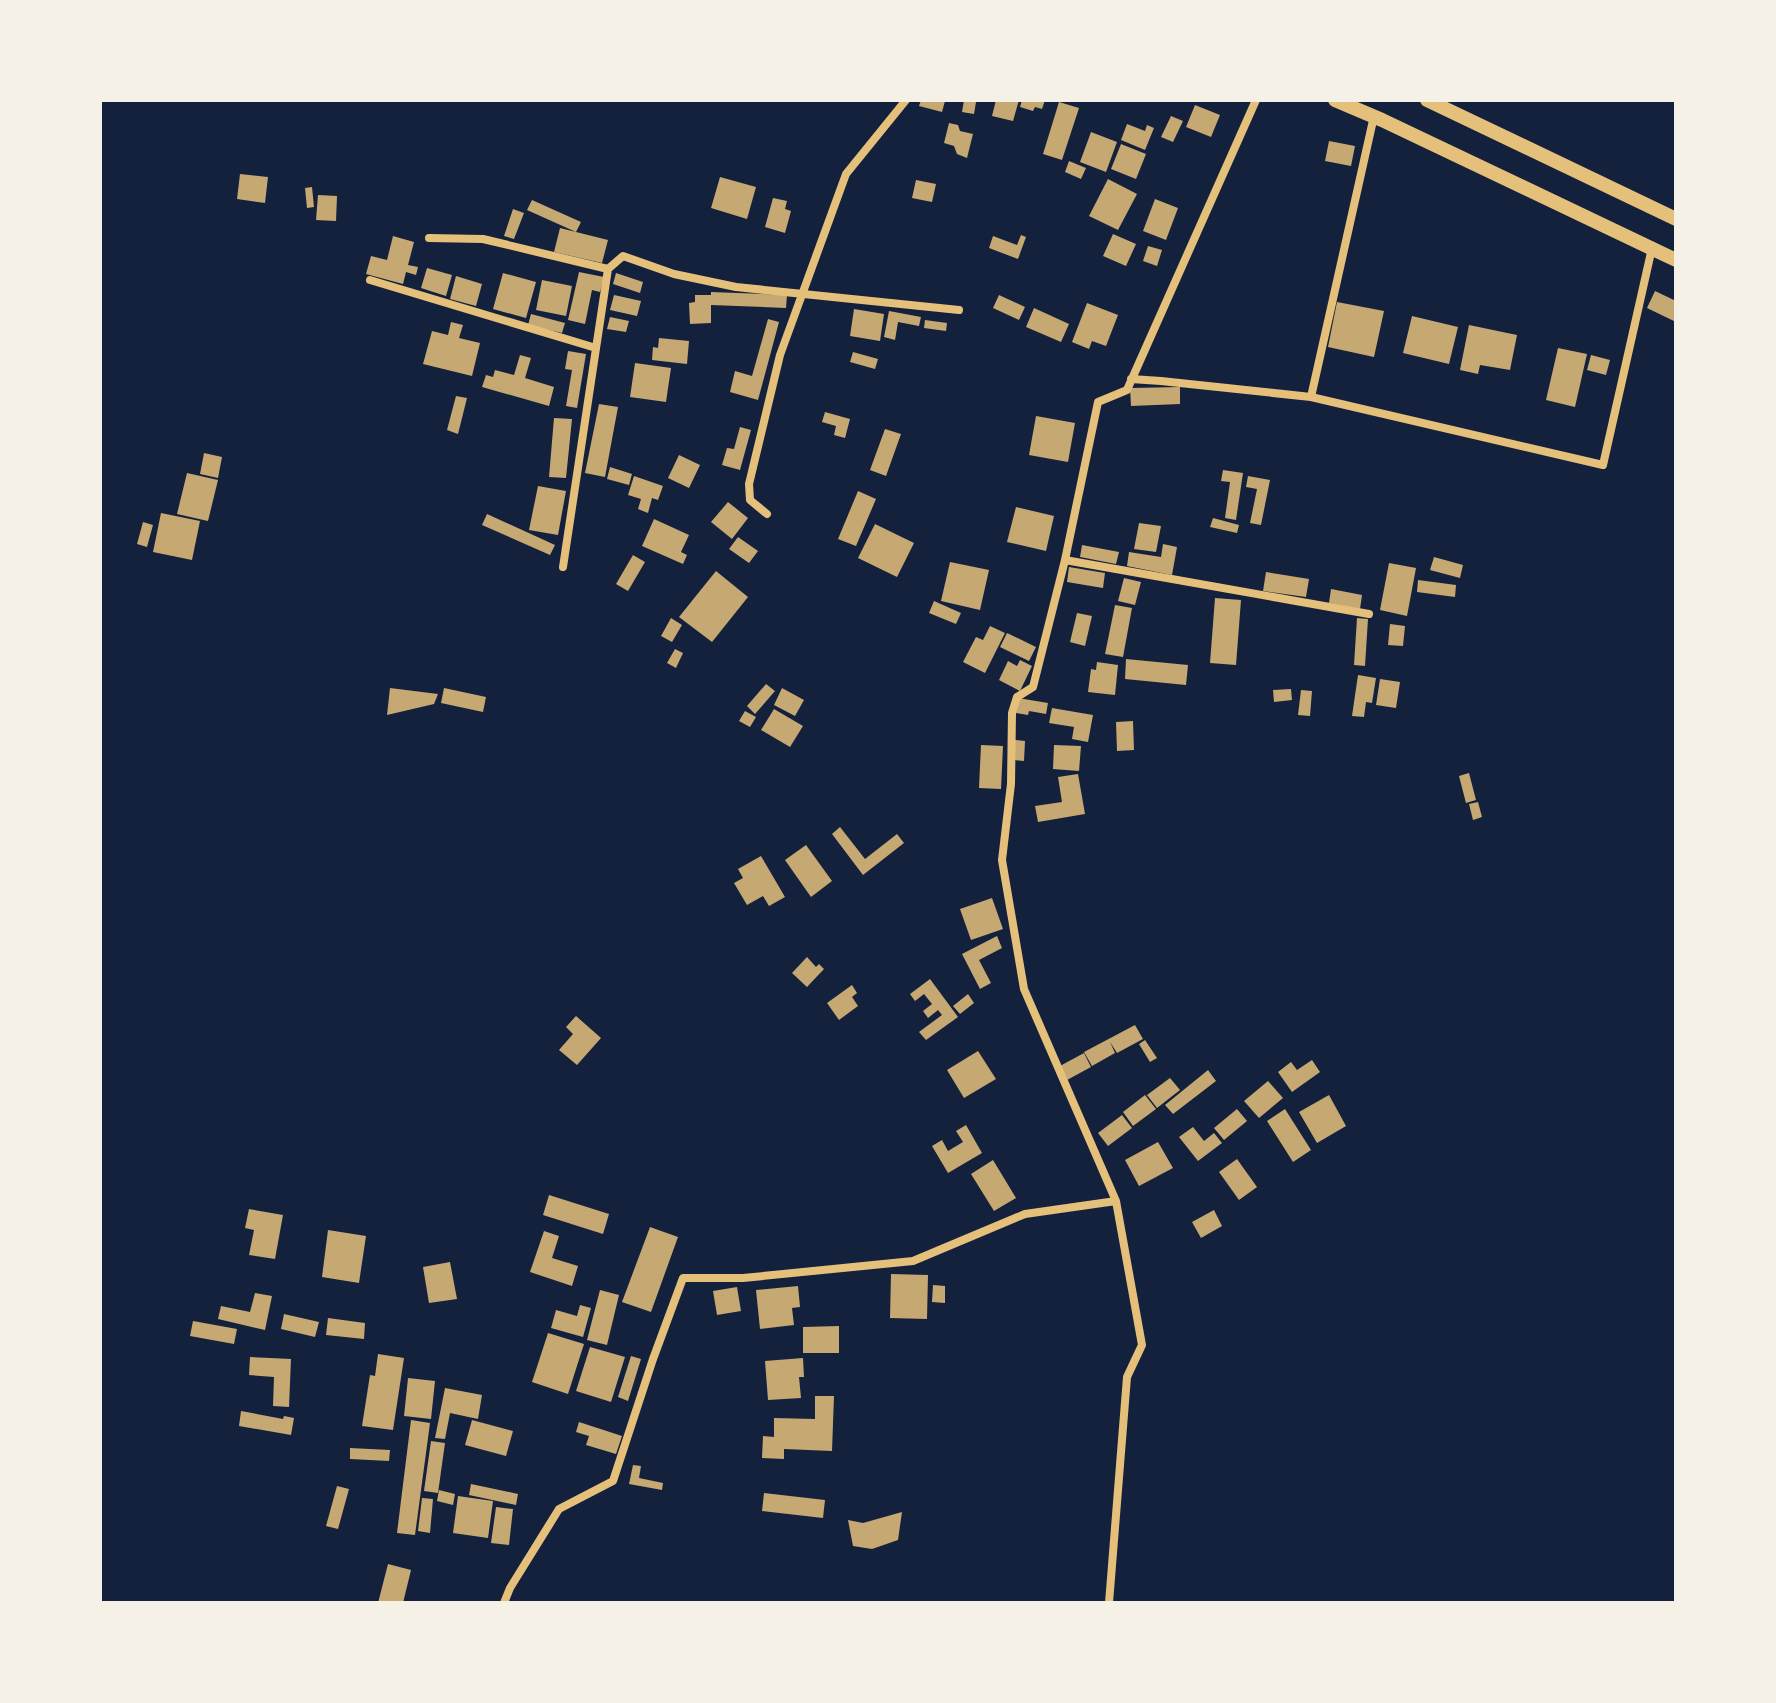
<svg xmlns="http://www.w3.org/2000/svg" width="1776" height="1703" font-family="'Exo 2',sans-serif">
<style>
.building{fill:#c6a872}
.lines{fill:none;stroke-linecap:round;stroke-linejoin:round}
.minor{stroke:#e5c07b;stroke-width:8}
.trunk{stroke:#e5c07b;stroke-width:14}
</style>
<rect width="100%" height="100%" fill="#14213d"/>
<!-- building -->
<path class="building" d="M921,100l24,1 -3,11 -23,-6z
M964,100l12,2 -2,12 -12,-2z
M996,100h23l-6,21 -21,-5z
M1022,100h23l-3,9 -7,-2 -2,4 -13,-4z
M1059,102l20,6 -17,52 -19,-6z
M1195,105l25,10 -9,22 -25,-10z
M1171,116l12,5 -10,21 -12,-5z
M949,123l9,2 2,6 13,3 -6,24 -10,-4 -3,-8 -10,-3z
M1127,124l18,7 2,-6 7,3 -9,22 -24,-10z
M1091,132l26,10 -11,30 -26,-10z
M1329,141l26,5 -4,20 -26,-5z
M1121,144l25,10 -10,25 -25,-10z
M1069,161l17,7 -5,11 -16,-7z
M240,174l28,3 -3,26 -28,-4z
M720,177l36,10 -9,32 -36,-11z
M1108,179l29,15 -19,36 -29,-14z
M916,180l20,4 -4,18 -20,-4z
M312,187l2,20 -7,1 -2,-20z
M318,195l19,1 -1,25 -20,-1z
M773,198l14,3 -2,8 6,2 -6,22 -20,-6z
M1155,199l23,9 -12,32 -23,-9z
M532,200l49,22 -5,10 -49,-22z
M513,209l11,4 -10,26 -10,-3z
M560,228l48,12 -6,23 -48,-11z
M1113,234l23,10 -10,22 -23,-10z
M1021,235l5,2 -8,22 -29,-11 4,-12 24,9z
M393,236l21,6 -6,23 10,2 -2,8 -10,-3 -3,12 -37,-10 5,-18 16,4z
M1148,246l14,4 -5,16 -14,-5z
M427,268l25,7 -6,21 -25,-8z
M579,272l25,5 -4,15 -8,-2 -7,34 -17,-4z
M503,273l33,9 -10,36 -33,-9z
M616,273l27,9 -3,11 -27,-9z
M456,276l26,8 -6,22 -26,-7z
M542,280l30,6 -6,30 -30,-6z
M1655,291l21,10v21l-29,-14z
M711,292l76,3 -1,13 -75,-3v18l-21,1 -1,-21 6,-1v-7h16z
M614,295l27,6 -4,15 -27,-6z
M999,295l26,12 -6,13 -26,-12z
M1337,302l47,9 -10,46 -46,-10z
M1087,303l31,12 -12,31 -14,-5 -3,8 -17,-7z
M1034,308l35,16 -8,18 -35,-15z
M854,309l30,5 -4,27 -30,-5z
M889,311l32,6 -2,9 -21,-4 -3,18 -11,-3z
M531,314l34,9 -3,10 -34,-8z
M1412,316l46,11 -9,37 -46,-11z
M610,317l19,4 -3,11 -19,-3z
M768,319l11,3 -21,78 -28,-8 5,-21 17,5z
M925,320l22,3 -1,8 -22,-3z
M451,322l12,3 -4,13 21,5 -8,33 -49,-12 9,-33 16,4z
M1469,325l48,10 -7,35 -30,-5 -2,9 -18,-4z
M659,338l30,3 -2,23 -35,-4 1,-13 5,1z
M1558,348l29,6 -12,53 -29,-7z
M568,351l18,3 -9,54 -11,-2 6,-36 -7,-1z
M853,352l25,7 -3,10 -25,-7z
M520,355l11,3 -6,20 29,9 -5,19 -67,-19 4,-12 7,2 2,-7 19,5z
M1591,355l19,5 -4,15 -19,-5z
M635,363l36,5 -5,34 -36,-5z
M1180,387v17l-49,2 -1,-18z
M456,396l11,2 -9,36 -11,-4z
M599,404l19,3 -13,70 -20,-4z
M825,412l25,7 -5,19 -11,-3 2,-9 -14,-4z
M1036,416l39,7 -7,39 -39,-7z
M554,418l18,1 -6,59 -17,-1z
M740,427l11,3 -11,40 -18,-5 5,-17 7,1z
M885,429l16,5 -15,42 -16,-6z
M204,453l18,4 -4,21 -18,-4z
M679,455l21,10 -11,23 -21,-10z
M610,467l22,7 -3,11 -22,-6z
M1223,470l20,3 -7,47 -11,-2 5,-36 -9,-1z
M187,473l31,7 -10,41 -31,-7z
M634,476l29,10 -5,14 -6,-2 -4,15 -10,-4 3,-10 -13,-4z
M1248,476l22,4 -9,45 -11,-2 7,-34 -11,-2z
M538,486l28,5 -8,44 -29,-5z
M858,491l18,8 -20,47 -18,-7z
M728,502l20,16 -16,21 -21,-17z
M1016,507l38,9 -8,35 -39,-9z
M161,513l39,8 -8,39 -39,-8z
M487,514l68,31 -5,10 -68,-30z
M1213,518l26,7 -2,8 -27,-6z
M654,519l35,16 -8,17 6,3 -4,9 -41,-18z
M143,522l10,3 -6,22 -10,-3z
M1139,523l22,3 -5,26 -22,-3z
M875,524l39,19 -17,34 -39,-19z
M738,537l20,14 -9,12 -20,-14z
M1163,544l14,3 -5,28 -45,-9 2,-14 32,5z
M1082,545l37,7 -3,12 -36,-7z
M633,555l12,7 -17,29 -12,-7z
M1434,557l29,8 -3,13 -30,-8z
M950,562l39,8 -9,40 -39,-9z
M1389,563l27,5 -9,48 -27,-6z
M1069,567l36,6 -2,15 -36,-6z
M716,571l32,26 -36,45 -33,-25z
M1266,572l43,7 -3,18 -43,-6z
M1124,578l17,4 -6,23 -17,-4z
M1418,580l38,5 -1,12 -38,-5z
M1331,589l31,6 -2,14 -31,-6z
M1215,598l26,2 -5,65 -26,-2z
M934,601l27,12 -5,11 -27,-11z
M1115,605l17,3 -9,49 -18,-3z
M1077,613l15,3 -7,30 -15,-4z
M671,618l11,7 -10,17 -11,-6z
M1357,618l11,1 -3,47 -11,-1z
M1390,624l15,2 -2,20 -15,-1z
M990,626l15,7 -20,40 -22,-11 13,-25 7,3z
M1007,633l29,14 -7,14 -29,-14z
M675,649l8,4 -7,15 -9,-5z
M1126,659l62,6 -2,20 -61,-6z
M1020,660l12,6 -12,25 -21,-11 9,-19 9,5z
M1097,662l21,3 -3,30 -27,-3 3,-23 5,1z
M1358,675l18,3 -4,25 -6,-1 -2,15 -12,-1z
M1380,679l20,3 -4,26 -20,-3z
M766,684l9,7 -20,23 -8,-8z
M390,688l48,6 -4,10 -47,11z
M444,688l42,9 -3,15 -42,-9z
M782,688l22,12 -9,16 -21,-11z
M1291,689l1,11 -18,2 -1,-12z
M1301,690l11,1 -2,25 -12,-1z
M1018,698l30,5 -2,11 -17,-3 -1,4 -12,-2z
M1052,708l41,7 -5,27 -16,-3 2,-12 -25,-4z
M774,709l29,17 -13,21 -29,-17z
M745,711l11,6 -6,10 -11,-6z
M1133,721l1,29 -17,1 -1,-29z
M1015,740l10,1 -1,20 -10,-1z
M981,745l22,1 -2,43 -22,-1z
M1054,745l27,1 -2,25 -26,-2z
M1469,773l7,27 -10,3 -7,-27z
M1078,774l7,40 -47,8 -3,-16 27,-4 -4,-25z
M1478,802l4,15 -9,3 -4,-16z
M840,827l25,32 32,-25 7,9 -41,32 -31,-41z
M806,845l26,36 -21,16 -26,-37z
M761,856l24,41 -16,9 -6,-10 -16,9 -13,-22 9,-5 -5,-9z
M992,898l11,31 -32,11 -11,-31z
M997,936l5,12 -23,12 12,23 -11,6 -18,-35z
M807,957l9,10 3,-3 5,5 -17,18 -15,-14z
M930,979l28,38 -32,23 -7,-8 23,-17 -4,-5 -10,8 -5,-7 9,-7 -8,-10 -9,7 -5,-7z
M852,985l5,8 -5,4 6,9 -19,14 -12,-17z
M968,994l6,9 -14,11 -7,-8z
M576,1016l25,22 -24,27 -18,-15 14,-16 -7,-7z
M1135,1025l8,14 -26,14 -7,-11 5,11 -23,13 -8,-14z
M1145,1040l12,18 -7,4 -11,-18z
M978,1051l18,28 -32,19 -17,-28z
M1084,1053l7,14 -24,13 -7,-14z
M1312,1060l8,12 -28,20 -14,-20 13,-10 6,8z
M1208,1070l8,11 -43,33 -8,-9z
M1170,1078l10,12 -23,18 -10,-13z
M1268,1081l15,17 -24,20 -15,-17z
M1145,1095l11,14 -23,17 -10,-14z
M1329,1095l17,31 -29,17 -18,-31z
M1237,1109l10,12 -23,19 -10,-12z
M1285,1109l26,41 -18,12 -26,-41z
M1122,1115l10,13 -24,18 -10,-13z
M966,1125l16,28 -34,20 -16,-27 10,-6 6,11 15,-9 -7,-11z
M1193,1127l11,14 10,-8 8,10 -24,18 -19,-24z
M1158,1142l15,26 -34,18 -14,-26z
M1237,1159l20,28 -18,13 -20,-28z
M993,1160l23,38 -22,13 -23,-37z
M549,1195l60,19 -6,20 -60,-19z
M249,1209l34,6 -8,44 -26,-4 5,-25 -9,-2z
M1214,1210l8,16 -21,12 -9,-16z
M650,1227l28,10 -27,75 -29,-10z
M328,1230l38,6 -7,47 -37,-6z
M544,1231l15,5 -7,22 26,8 -6,20 -42,-14z
M450,1262l7,37 -28,4 -6,-36z
M891,1274l37,1 -1,44 -37,-1z
M933,1285l12,1v17l-13,-1z
M798,1286l2,21 -8,1 2,17 -34,4 -4,-39z
M737,1287l4,24 -24,4 -4,-24z
M600,1290l19,5 -12,50 -20,-5z
M255,1293l17,3 -7,34 -47,-11 3,-13 29,6z
M580,1305l11,3 -8,29 -32,-9 5,-18 21,6z
M284,1314l35,8 -4,15 -34,-8z
M328,1318l37,5 -1,16 -38,-4z
M193,1321l44,8 -3,15 -44,-8z
M839,1326v27h-36v-26z
M548,1333l36,11 -16,50 -36,-12z
M590,1347l35,10 -14,45 -35,-11z
M378,1354l26,4 -11,72 -31,-4 8,-51 5,1z
M631,1356l10,3 -13,42 -10,-4z
M250,1357l41,2 -2,48 -16,-1 1,-29 -25,-2z
M803,1358l1,19h-5l2,21 -33,2 -3,-39z
M408,1378l27,3 -4,38 -27,-3z
M445,1388l37,7 -4,24 -28,-6 -5,26 -10,-1z
M815,1396h19l-2,55 -48,-2v10l-22,-1 1,-22 11,1v-19l41,1z
M241,1411l42,8 1,-3 10,2 -3,17 -52,-9z
M411,1420l19,3 -15,112 -18,-2z
M472,1420l41,11 -7,25 -41,-11z
M579,1422l43,14 -6,18 -30,-9 3,-9 -13,-4z
M431,1441l14,2 -7,50 -14,-2z
M350,1448l40,2 -1,11 -39,-2z
M633,1465l8,1 -2,12 24,5 -1,7 -33,-6z
M471,1484l47,10 -2,11 -47,-10z
M337,1486l12,3 -11,40 -12,-3z
M439,1490l16,4 -2,11 -16,-4z
M764,1493l61,7 -2,18 -61,-7z
M458,1496l35,5 -5,37 -35,-5z
M422,1498l11,1 -3,34 -12,-2z
M496,1507l17,2 -4,36 -18,-2z
M902,1512l-4,28 -26,9 -19,-3 -5,-26 15,3z
M388,1564l23,6 -8,33h-25z"/>
<g class="lines">
<!-- minor -->
<path class="minor" d="M429,238l54,1 125,30 15,-13 51,18 62,13 223,23
M370,280l226,68
M1131,379l30,2 150,16 292,68 49,-217
M1311,397l63,-281
M767,514l-17,-14 -1,-16 31,-129 66,-181 60,-74
M1065,560l304,54
M563,567l45,-298
M504,1603l6,-15 49,-79 54,-28 40,-122 30,-81h60l170,-17 112,-47 91,-13 -92,-212 -22,-129 9,-76 1,-71 5,-16 16,-10 32,-127 33,-158 29,-12 129,-290
M1109,1603l18,-226 15,-32 -26,-144"/>
<!-- trunk -->
<path class="trunk" d="M1335,100l47,20 294,140
M1427,100l249,119"/>
</g>
<!-- border -->
<rect width="1776" height="1703" fill="none" stroke="#f6f1e7" stroke-width="204"/>
</svg>
